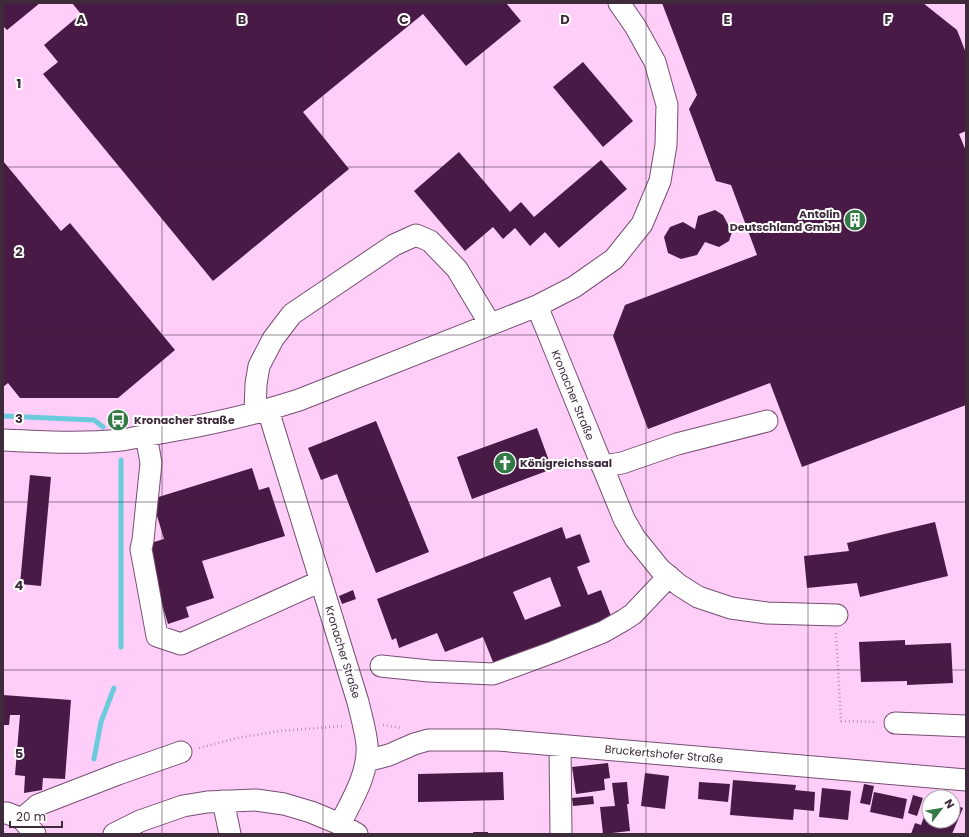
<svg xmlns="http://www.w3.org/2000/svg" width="969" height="837" font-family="Poppins,sans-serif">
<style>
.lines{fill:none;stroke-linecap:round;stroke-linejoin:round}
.stream{stroke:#6acbdc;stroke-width:5}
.building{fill:#491a46;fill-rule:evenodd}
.minor-casing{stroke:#774e73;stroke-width:23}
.path{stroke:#b993b4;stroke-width:2.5;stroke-dasharray:1 3;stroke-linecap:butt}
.minor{stroke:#fff;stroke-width:21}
.grid{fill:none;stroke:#3d2a3b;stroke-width:1;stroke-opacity:0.55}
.labels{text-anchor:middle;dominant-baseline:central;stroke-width:4;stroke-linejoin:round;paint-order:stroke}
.poi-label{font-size:11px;font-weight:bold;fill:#3d2a3b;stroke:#fff;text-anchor:start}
.street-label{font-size:11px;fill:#3d2a3b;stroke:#fff}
.grid-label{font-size:13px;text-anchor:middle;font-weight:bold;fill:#3d2a3b;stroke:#fff;stroke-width:4;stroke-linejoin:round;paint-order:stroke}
</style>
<rect width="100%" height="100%" fill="#fecef8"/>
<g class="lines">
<!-- stream -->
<path class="stream" d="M3,416l91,4 9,7
M121,460v187
M94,759l7,-37 13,-34"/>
</g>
<!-- building -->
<path class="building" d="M3,3h37l-33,27 -4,-4z
M72,3h434l15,18 -55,45 -43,-52 -120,98 46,57 -136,112 -170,-207 15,-12 -14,-17 37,-31z
M662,3h261l34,27 9,23v78l-7,3 7,17v254l-164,62 -32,-84 -122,46 -35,-93 12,-31 132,-50 -26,-70 -15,-4 -27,-72 8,-14z
M583,62l50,59 -30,26 -50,-60z
M459,152l51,60 11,-10 13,15 67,-57 26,29 -68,59 -14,-16 -15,14 -15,-18 -12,11 -10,-12 -28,24 -51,-60z
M3,161l58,70 9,-8 105,127 -57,48h-98l-12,-15 -5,4z
M715,210l8,5 9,17 -3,9 -10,6 -14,-5 -8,13 -16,4 -13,-6 -4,-16 6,-10 13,-5 12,7 3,-13z
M376,421l53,131 -53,21 -39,-99 -16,6 -13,-32z
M537,428l15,41 -80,30 -15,-42z
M252,468l7,22 10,-3 16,49 -83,25 12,37 -28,9 3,10 -21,7 -24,-79 20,-6 -12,-40z
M30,475l21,2 -10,109 -21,-2z
M935,522l13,54 -88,21 -3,-14 -50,5 -3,-32 45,-5 -2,-8z
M562,527l4,12 14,-5 10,28 -13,5 11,28 13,-5 12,31 -118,46 -12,-30 -38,15 -8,-19 -38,15 -3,-10 -4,2 -15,-41zM550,577l11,29 -36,14 -12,-28z
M353,590l3,9 -14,5 -3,-8z
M905,640v5l46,-2 2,40 -46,2v-4l-46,1 -2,-40z
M3,695l68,5 -6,79 -22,-1 -1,12 -18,3 1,-17 -10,-1 5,-60h-10l-1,10h-6z
M608,763l2,15 -6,1 1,11 -29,4 -4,-27z
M503,772l1,28 -86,2v-28z
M645,773l24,3 -4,33 -24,-3z
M733,780l63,5 -1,5 20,2 -1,19 -20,-2 -1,11 -63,-5z
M627,782l2,22h-2l3,27 -27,3 -3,-27 15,-1 -3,-23z
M699,782l31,2 -2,18 -30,-3z
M864,784l10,2 -4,19 -10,-2z
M822,788l29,3 -3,29 -29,-3z
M874,792l33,7 -4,20 -33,-7z
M913,795l10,3 -6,18 -9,-3z
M593,796l1,8 -21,2 -1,-8z
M953,804l10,4 -11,26h-41l4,-11 6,2 3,-8 5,2v2h24z
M473,832h15v2h-14z"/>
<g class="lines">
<!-- minor casing -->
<g class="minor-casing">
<path id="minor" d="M537,306l87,213 11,19 25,31 19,16 19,12 33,11 36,5 70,2
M268,410l90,292c3,13 8,30 9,43 2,28 -15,55 -27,79
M255,413l1,-29 3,-18 14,-27 19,-25 102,-69 22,-10 14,6 27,28 33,55
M146,435l5,28 -8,77 -2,9 16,87 24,8 140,-63
M3,440c40,2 79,4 118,0 15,-2 30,-6 45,-8 45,-8 90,-18 133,-32l238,-94 37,-19 40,-28 28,-35 18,-43 6,-36 1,-40 -12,-43 -20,-36 -16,-23
M602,466l20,-3 55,-19 90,-23
M381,666l48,5 64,3 60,-22 50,-20 21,-12 9,-6 36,-38
M895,723l71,3
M560,745l1,89
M366,761l23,-6 25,-11 14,-4h70l468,40
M223,801l7,33
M3,813h4l15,6 13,15
M22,819l16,-14 80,-31 63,-22
M114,834l26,-13 43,-15 24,-4 49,-2 28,4 27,8 29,12 17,10"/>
</g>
<!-- path -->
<path class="path" d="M836,633l5,88 36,1
M383,725l19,3
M199,748l39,-10 41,-7 65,-5"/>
<!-- minor -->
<use href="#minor" class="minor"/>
</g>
<!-- grid -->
<path class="grid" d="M162,3v831M323,3v831M484,3v831M646,3v831M808,3v831M3,167h963M3,335h963M3,502h963M3,670h963"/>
<!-- icons -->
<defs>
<g id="building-disc" transform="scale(1.15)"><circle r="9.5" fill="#337a47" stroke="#fff"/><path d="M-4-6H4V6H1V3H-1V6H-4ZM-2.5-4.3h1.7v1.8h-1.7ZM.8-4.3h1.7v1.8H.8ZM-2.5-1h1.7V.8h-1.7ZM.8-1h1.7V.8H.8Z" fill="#fff"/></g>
<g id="bus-disc" transform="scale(1.15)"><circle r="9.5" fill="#337a47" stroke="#fff"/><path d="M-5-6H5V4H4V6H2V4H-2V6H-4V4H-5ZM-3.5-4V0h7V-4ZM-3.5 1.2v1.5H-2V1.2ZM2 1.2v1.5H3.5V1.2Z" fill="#fff"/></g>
<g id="church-disc" transform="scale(1.15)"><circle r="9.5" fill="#337a47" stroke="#fff"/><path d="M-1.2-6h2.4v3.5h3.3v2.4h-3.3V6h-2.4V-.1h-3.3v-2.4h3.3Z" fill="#fff"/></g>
</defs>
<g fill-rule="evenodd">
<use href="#building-disc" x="855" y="220"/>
<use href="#bus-disc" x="118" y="420"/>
<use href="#church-disc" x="505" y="463"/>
</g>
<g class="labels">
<!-- poi labels -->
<g class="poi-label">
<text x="840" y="214" text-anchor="end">Antolin<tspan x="840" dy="13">Deutschland GmbH</tspan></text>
<text x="134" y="420">Kronacher Straße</text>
<text x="520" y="463">Königreichssaal</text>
</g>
<!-- street labels -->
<g class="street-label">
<text transform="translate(573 395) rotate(68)">Kronacher Straße</text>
<text transform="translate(343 652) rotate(73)">Kronacher Straße</text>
<text transform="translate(664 754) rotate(5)">Bruckertshofer Straße</text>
</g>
</g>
<g class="grid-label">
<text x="81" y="24">A</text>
<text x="242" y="24">B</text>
<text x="404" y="24">C</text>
<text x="565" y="24">D</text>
<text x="727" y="24">E</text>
<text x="888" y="24">F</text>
<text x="19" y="88">1</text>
<text x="19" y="256">2</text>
<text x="19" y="423">3</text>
<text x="19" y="590">4</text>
<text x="19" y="758">5</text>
</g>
<!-- border -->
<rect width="969" height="837" fill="none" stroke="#3d2a3b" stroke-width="8"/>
<!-- north arrow -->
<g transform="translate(941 809) rotate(59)"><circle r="19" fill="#ffffff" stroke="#b1aab1"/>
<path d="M0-3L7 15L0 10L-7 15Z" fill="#337a47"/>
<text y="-6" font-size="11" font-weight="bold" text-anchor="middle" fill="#3d2a3b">N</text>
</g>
<!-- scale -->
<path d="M10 821v6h52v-6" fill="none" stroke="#3d2a3b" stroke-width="2"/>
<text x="16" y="821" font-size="12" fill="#3d2a3b" stroke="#ffffff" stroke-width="3" paint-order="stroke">20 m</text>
</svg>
